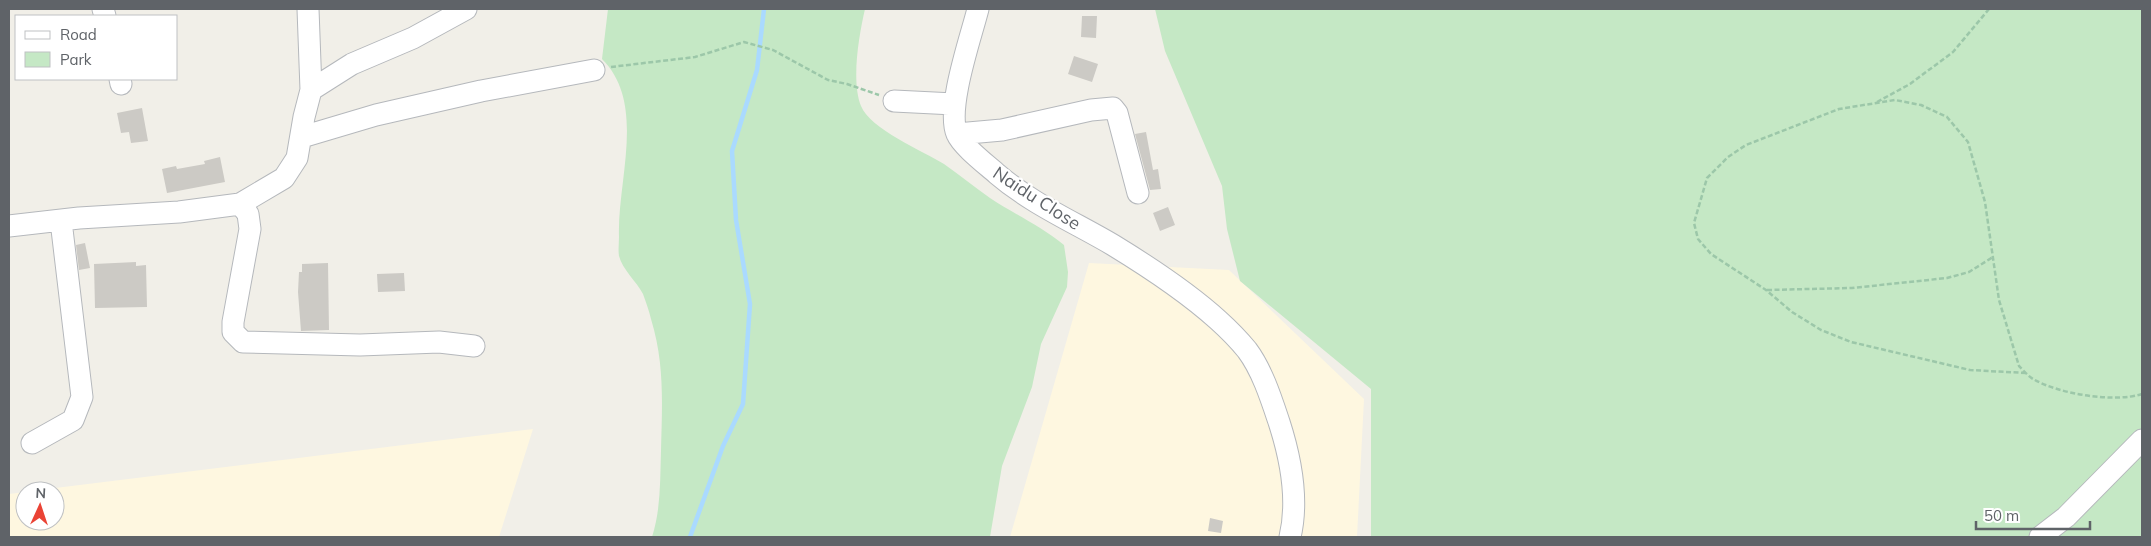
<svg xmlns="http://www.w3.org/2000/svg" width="2151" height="546" font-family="Mulish,sans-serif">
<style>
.commercial{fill:#fef7e0}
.green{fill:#c5e8c5}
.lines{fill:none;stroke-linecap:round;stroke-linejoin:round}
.stream{stroke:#aadaff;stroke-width:4.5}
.building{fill:#cccac5}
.minor-casing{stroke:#b5b8bc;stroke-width:23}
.path{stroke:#9cc7a9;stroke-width:2.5;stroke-dasharray:5 2.5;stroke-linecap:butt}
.minor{stroke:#fff;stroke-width:21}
.labels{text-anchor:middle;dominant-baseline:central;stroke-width:4.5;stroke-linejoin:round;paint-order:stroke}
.street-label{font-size:18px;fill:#5f6368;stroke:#fff}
</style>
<rect width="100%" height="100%" fill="#f1efe8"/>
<!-- commercial -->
<path class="commercial" d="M1089,263l140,7 135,129 -7,138h-347z
M533,429l-34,108h-490v-43l16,-2v29h30v-30h-24z"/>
<!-- green -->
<path class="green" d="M608,9h257c-6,26 -14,72 -4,97 9,23 62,45 83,58 16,11 30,23 46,34 24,16 51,28 74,47l4,27 -1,15 -26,57 -9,43 -30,79 -12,71h-338c9,-28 8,-57 9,-86 1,-46 4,-86 -10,-132 -2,-8 -5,-17 -8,-25 -6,-12 -21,-25 -24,-38 -1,-6 0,-13 0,-19 -2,-57 28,-133 -17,-178z
M1155,9h987v528h-771v-148l-131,-108 -13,-52 -5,-43 -57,-135z"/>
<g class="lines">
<!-- stream -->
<path class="stream" d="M690,537l33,-91 20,-42 7,-100 -14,-84 -4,-69 25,-81 7,-61"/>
</g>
<!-- building -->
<path class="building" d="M1082,16h15l-1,22 -15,-1z
M1074,56l24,8 -6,18 -24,-8z
M142,108l6,33 -17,2 -2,-11 -8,1 -4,-20z
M1146,132l7,38 5,-1 3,20 -11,1 -15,-56z
M220,157l5,25 -58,11 -5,-24 14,-3 1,3 28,-5 -1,-3z
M1168,207l7,18 -15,6 -7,-18z
M85,243l5,25 -11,2 -3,-25z
M136,262v4l10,-1 1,42 -52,1 -1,-44z
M328,263l1,67 -28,1 -3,-39 1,-20h3v-8z
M404,273l1,18 -27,1 -1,-18z
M1210,518l13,3 -2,12 -13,-2z"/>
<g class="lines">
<!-- minor casing -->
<g class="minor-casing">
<path id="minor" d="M103,9l2,7
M978,9c-7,28 -32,99 -21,125 5,12 30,31 40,40 35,30 77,48 116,71 36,22 73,46 105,75 10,9 20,19 29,30 15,20 24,48 32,72 12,37 20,77 11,115
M120,79l1,5
M311,90l41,-26 61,-26 53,-29
M894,101l60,3
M957,134l45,-4 89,-20 22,-2 4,5 21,80
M302,137l74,-22 105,-24 113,-21
M240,204l8,10 2,15 -17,93v10l10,10 117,3 79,-3 35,4
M9,226l70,-8 100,-6 61,-8 44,-26 13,-20 7,-41 7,-27 -3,-81
M32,443l41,-23 9,-23 -21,-176
M2040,537l26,-20 76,-77"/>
</g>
<!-- path -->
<path class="path" d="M611,67l84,-10 49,-15 29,8 55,30 19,4 32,11
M1877,102l33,-18 43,-32 36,-43
M1767,290l85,-2 95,-10 22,-6 24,-15
M2026,373l-56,-3 -119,-28 -30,-12 -29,-18 -26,-22 -55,-36 -13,-15 -4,-16 13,-45 21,-21 18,-12 93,-36 56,-9 26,5 26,12 21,25 17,60 14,98 20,66c4,4 9,10 14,13 26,15 81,24 109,15"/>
<!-- minor -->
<use href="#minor" class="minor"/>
</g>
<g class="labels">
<!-- street labels -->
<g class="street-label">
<text transform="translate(1037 198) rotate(33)">Naidu Close</text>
</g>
</g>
<!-- border -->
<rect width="2151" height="546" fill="none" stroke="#5f6368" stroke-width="20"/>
<!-- legend -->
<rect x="15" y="15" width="162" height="65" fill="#ffffff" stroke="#bfc1c3"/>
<rect x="25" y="31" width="25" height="8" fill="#ffffff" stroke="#bfc1c3"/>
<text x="60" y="40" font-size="15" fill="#5f6368">Road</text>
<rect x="25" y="52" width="25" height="15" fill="#c5e8c5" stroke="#bfc1c3"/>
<text x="60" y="65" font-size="15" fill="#5f6368">Park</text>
<!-- north arrow -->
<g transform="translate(40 506) rotate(3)"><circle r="24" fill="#ffffff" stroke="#bfc1c3"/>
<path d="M0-4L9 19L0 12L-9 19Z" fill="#ea4335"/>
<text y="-8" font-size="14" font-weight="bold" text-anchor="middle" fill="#5f6368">N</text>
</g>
<!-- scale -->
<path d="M1976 521v8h114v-8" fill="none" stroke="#5f6368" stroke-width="2.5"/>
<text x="1984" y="521" font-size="15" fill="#5f6368" stroke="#ffffff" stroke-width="4" paint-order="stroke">50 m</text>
</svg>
